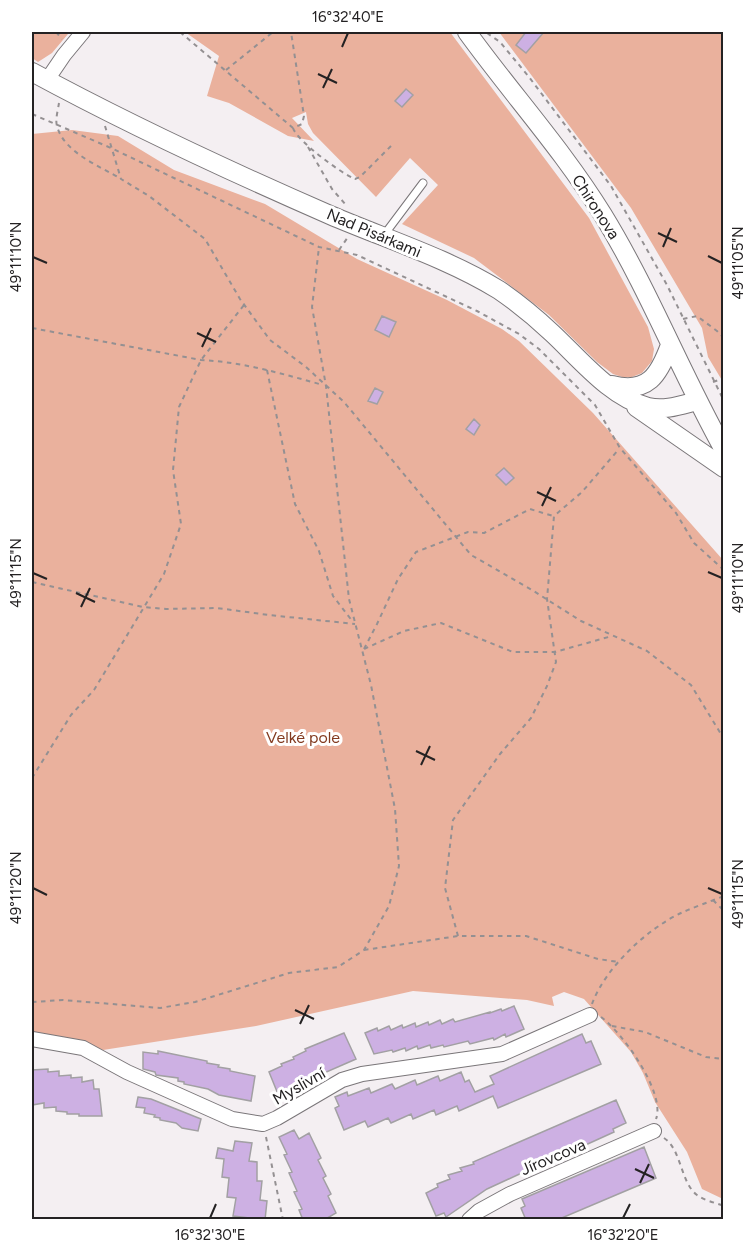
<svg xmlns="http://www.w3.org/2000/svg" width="755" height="1251" font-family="Figtree,sans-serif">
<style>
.green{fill:#eab19d}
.building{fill:#cdb0e3;stroke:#a2a0a3;stroke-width:1.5}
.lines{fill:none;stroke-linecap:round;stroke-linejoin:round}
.lane-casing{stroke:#7a7679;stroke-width:9}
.street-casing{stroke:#7a7679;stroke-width:16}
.secondary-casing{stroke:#7a7679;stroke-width:20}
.path{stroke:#949092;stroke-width:2;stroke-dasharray:4.5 4.5;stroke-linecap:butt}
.lane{stroke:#fff;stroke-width:7}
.street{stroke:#fff;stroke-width:14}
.secondary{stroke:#fff;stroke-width:18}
.ticks{fill:none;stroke:#242223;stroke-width:2}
.labels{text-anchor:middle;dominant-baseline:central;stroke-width:6;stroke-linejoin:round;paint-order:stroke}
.street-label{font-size:16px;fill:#242223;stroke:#fff}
.park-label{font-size:16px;fill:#823a1f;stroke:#fff}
.neatline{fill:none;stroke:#242223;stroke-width:2}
.ticks-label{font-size:15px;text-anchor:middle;fill:#242223}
</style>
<rect width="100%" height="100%" fill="#f4eff2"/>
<!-- green -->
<path class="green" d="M32,32h34l2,2 -16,19 -14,9 -6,-4z
M185,32h265l139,186 59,109 6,22 -2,12 -10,12 -10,4h-10l-9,-3 -16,-12 -48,-47 -75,-57 -72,-34 36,-39 -28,-27 -34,39 -63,-64 -5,-9 -2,-12 -14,6 22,23 -26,-5 -59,-33 -22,-7 12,-40z
M499,32h224v350l-15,-25 -6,-29 -71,-120z
M72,130l46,6 56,34 91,34 92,55 90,41 55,29 17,12 74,72 130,147v639l-21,-10 -15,-37 -32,-50 -12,-29 -12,-21 -47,-53 -20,-7 -12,5 2,9 -27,-6 -114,-9 -157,35 -153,24 -23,-9 -48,-8v-899z"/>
<!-- building -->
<path class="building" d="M526,32h18l-18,21 -10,-8z
M406,89l7,6 -11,12 -7,-6z
M382,316l14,6 -7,15 -14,-7z
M375,388l8,4 -6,12 -9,-3z
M474,419l6,6 -6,10 -8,-6z
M504,468l10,10 -8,7 -10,-10z
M514,1006l10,23 -18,8 -1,-3 -11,6 -1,-2 -23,6 -2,-3 -24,6 -1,-2 -12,3 -1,-3 -12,4 -1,-3 -11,5 -1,-3 -12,4 -1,-2 -18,4 -9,-21 12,-5 1,3 11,-5 2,4 11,-5 1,3 12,-5 1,4 12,-5 1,3 11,-5 2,4 11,-5 2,3 35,-10v1l11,-4 1,2z
M344,1033l12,26 -39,17 1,2 -13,5 1,2 -28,9 -9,-22 13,-6 -1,-2 13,-5 -1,-2 13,-6 -1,-2z
M582,1034l4,9 5,-2 10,23 -103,44 -5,-12 -34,15 -2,-5 -21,9 -2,-5 -21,9 -2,-5 -20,9 -3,-5 -20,9 -3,-6 -21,9 -9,-22 4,-2 -4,-9 12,-5 1,4 21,-8 2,5 21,-9 3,5 20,-9 2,5 21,-9 2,5 21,-9 4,10 4,-2 6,12 19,-8 -4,-8z
M158,1051l49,10v2l12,2 -1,2 12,2v2l25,5 -4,25 -32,-6 -11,-6 -24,-5v-2l-6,-1v-3l-22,-3 -1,-3 -12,-3v-17l15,2z
M48,1069v3l11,-1v5l12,-1v3l11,-1v5l11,-2 1,9h5l3,27h-23v-2h-12v-2l-11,-1v-4l-12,1v-5l-12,2v-35z
M138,1097l13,2 50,20 -3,12 -16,-3 -6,-5 -16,-3v-2l-6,-1 1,-2 -11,-2 1,-5 -9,-1z
M616,1100l10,23 -13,6 1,3 -57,26 -2,-5 -20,9 2,4 -50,23 -41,28 -2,-4 -8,3 -10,-23 12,-6 -1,-3 13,-5 -2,-4 14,-4 -2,-3 14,-4 -1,-2z
M294,1130l5,9 10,-6 12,25 -3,2 8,16 -3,2 8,16 -3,2 8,17 -12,7h-21l-4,-10 3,-1 -8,-17 3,-1 -8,-18 3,-1 -8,-17 3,-1 -8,-17z
M235,1141l17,2 -3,18 8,1v19h5l-2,19 7,1 -2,19 -32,-4 3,-18 -9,-1 2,-19 -7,-1 2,-18 -8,-1 2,-10 15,3z
M644,1147l12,31 -99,42h-31l-5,-12 4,-2 -3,-7z"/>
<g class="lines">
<!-- lane casing -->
<g class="lane-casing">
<path id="lane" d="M384,235l39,-52"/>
</g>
<!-- street casing -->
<g class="street-casing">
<path id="street" d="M47,80l17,-25 19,-23
M32,1039l51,9 44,24 105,47 31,5 14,-6 65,-38 20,-6 140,-20 88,-39
M469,1220l10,-9 31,-17 144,-63"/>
</g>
<!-- secondary casing -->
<g class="secondary-casing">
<path id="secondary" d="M467,32c44,61 96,118 136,183 46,75 78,158 121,235
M32,72c96,52 197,99 298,143 56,24 117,43 169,75 19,13 37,28 53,43 27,25 59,65 96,74 17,4 33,-2 49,-6
M612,385c36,9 47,-10 58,-40
M636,407l88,61"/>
</g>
<!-- path -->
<path class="path" d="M56,32l6,7
M180,32l113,96 9,-4 2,-8 -13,-84
M487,33l13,9 29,35 82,109 56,99 57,116
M226,70l47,-38
M59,103c-1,7 -4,17 -2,23 7,27 43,40 64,53
M32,114l79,34 208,99 38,8 120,56 42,23 20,15 56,56 25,43 56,65 18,30 30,27
M105,126l16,53 28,17 56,43 35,60 30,41 36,27 38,35 127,153 61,35 49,31 66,30 44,34 33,54
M293,128c4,13 49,46 62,51l5,-2 31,-31
M308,147l24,42 14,16
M339,250l9,-13
M683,319l14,-3 20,15 7,7
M32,328l169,32c42,2 82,14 122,25
M267,370l28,134 24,47 14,45 20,26
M713,382l11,-4
M32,582l111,25 23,2 51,-1 52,7 86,9
M364,649l40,-18 37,-8 72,29h42l57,-16
M364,649l13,-25 21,-45 18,-27 52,-20 16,1 46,-24 23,7
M32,778l39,-63 23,-25 70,-116 17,-50 -8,-54 6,-63 22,-47 43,-55
M713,900l11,11
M458,936l-13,-48 8,-68 47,-66 31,-36 16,-32 9,-24 -9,-63 7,-83 28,-24 37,-43
M364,950l94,-14h68l72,23 21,3
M32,1002l31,-2 97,8 35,-6 94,-29 49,-6 26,-17 25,-44 10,-40 -4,-57 -24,-124 -22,-86 -23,-213 -14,-79 7,-60
M592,1004c13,-36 55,-75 89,-91 13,-6 28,-11 43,-17
M601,1017c21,15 65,76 55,102
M612,1026l33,6 61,25 18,2
M266,1137l17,83
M664,1138c18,12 16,44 33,57 6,5 19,8 27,11"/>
<!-- lane -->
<use href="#lane" class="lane"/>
<!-- street -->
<use href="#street" class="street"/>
<!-- secondary -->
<use href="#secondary" class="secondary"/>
</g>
<!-- ticks -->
<path class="ticks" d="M342,47l6,-14M318,74l19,9M323,88l9,-19M658,233l19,9M663,247l8,-19M708,256l14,7M33,257l14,6M197,333l19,9M202,347l9,-19M537,492l19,9M542,506l9,-19M708,572l14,6M33,573l14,6M76,593l19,9M81,607l9,-19M416,751l19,9M421,765l9,-19M33,888l14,7M708,888l14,6M295,1010l19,9M300,1024l9,-19M635,1169l19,9M640,1183l9,-19M210,1218l6,-14M623,1218l7,-14"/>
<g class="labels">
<!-- street labels -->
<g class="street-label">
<text transform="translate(596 207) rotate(57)">Chironova</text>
<text transform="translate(374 233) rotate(23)">Nad Pisárkami</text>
<text transform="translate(299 1086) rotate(-30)">Myslivní</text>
<text transform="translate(553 1157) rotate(-23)">Jírovcova</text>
</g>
<!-- park labels -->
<g class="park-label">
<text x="303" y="737">Velké pole</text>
</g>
</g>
<!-- border -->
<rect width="755" height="1251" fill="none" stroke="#ffffff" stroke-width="66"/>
<rect x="33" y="33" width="689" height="1185" class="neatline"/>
<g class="ticks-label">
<text x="348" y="22">16°32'40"E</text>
<text transform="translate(16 257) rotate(-90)" y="5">49°11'10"N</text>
<text transform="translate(738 263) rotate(-90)" y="5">49°11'05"N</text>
<text transform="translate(16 573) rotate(-90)" y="5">49°11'15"N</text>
<text transform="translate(738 578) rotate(-90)" y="5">49°11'10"N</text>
<text transform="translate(16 888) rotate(-90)" y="5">49°11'20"N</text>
<text transform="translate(738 894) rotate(-90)" y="5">49°11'15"N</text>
<text x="210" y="1240">16°32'30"E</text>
<text x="623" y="1240">16°32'20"E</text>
</g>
</svg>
